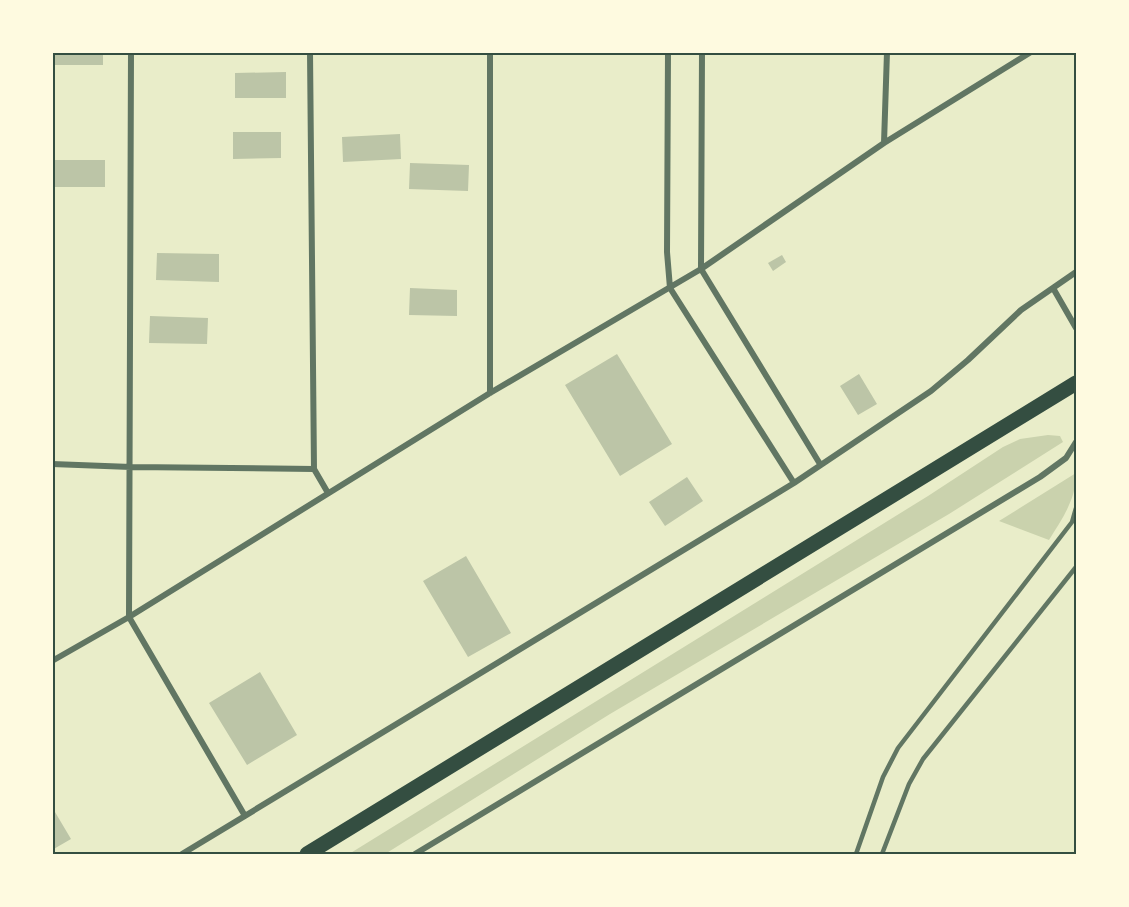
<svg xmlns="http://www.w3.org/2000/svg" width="1129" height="907" font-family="Figtree,sans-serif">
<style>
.green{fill:#cad2ad}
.building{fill:#bcc5a7}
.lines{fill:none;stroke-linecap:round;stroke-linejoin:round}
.service{stroke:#617663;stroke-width:4.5}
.minor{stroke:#617663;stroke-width:6}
.primary{stroke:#344e41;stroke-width:15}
.neatline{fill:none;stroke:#344e41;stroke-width:2}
</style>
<rect width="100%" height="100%" fill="#e9edc9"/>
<!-- green -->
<path class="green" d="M1048,435l12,1 3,6 -114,72 -339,200 -225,140h-36l579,-358 75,-49 17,-8z
M1076,473c1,25 -14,46 -27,67l-50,-19z"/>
<!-- building -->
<path class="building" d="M52,52h51v13h-51z
M286,72v26h-51v-25z
M233,132h48v26l-48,1z
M400,134l1,25 -58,3 -1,-25z
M52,160h53v27h-53z
M410,163l59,2 -1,26 -59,-2z
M157,253l62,1v28l-63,-2z
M782,255l4,7 -13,9 -5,-8z
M410,288l47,2v26l-48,-1z
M150,316l58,2 -1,26 -58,-1z
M617,354l55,90 -52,32 -55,-91z
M859,374l18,30 -19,11 -18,-29z
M687,477l16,24 -38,25 -16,-24z
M466,556l45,77 -43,24 -45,-76z
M260,672l37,63 -50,30 -38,-62z
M52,807l19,32 -19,11z"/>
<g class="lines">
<!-- service -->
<path class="service" d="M856,854l27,-77 15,-29 174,-226 4,-14
M882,854l27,-70 14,-25 153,-192"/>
<!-- minor -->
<path class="minor" d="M131,52l-2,565 116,199
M310,52l4,417
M490,52v341
M668,52l-1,200 3,36 124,195
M702,52l-1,217 119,195
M884,143l3,-91
M1053,288l23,40
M52,464l79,3 183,2 14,24
M52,661l77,-44 361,-224 211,-124 183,-126 147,-91
M182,854l612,-371 137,-92 37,-31 53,-50 55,-38
M415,854l625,-377 26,-19 10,-16"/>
<!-- primary -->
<path class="primary" d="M307,854l769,-471"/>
</g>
<!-- border -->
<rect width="1129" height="907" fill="none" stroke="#fefae0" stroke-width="108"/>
<rect x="54" y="54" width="1021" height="799" class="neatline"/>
</svg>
